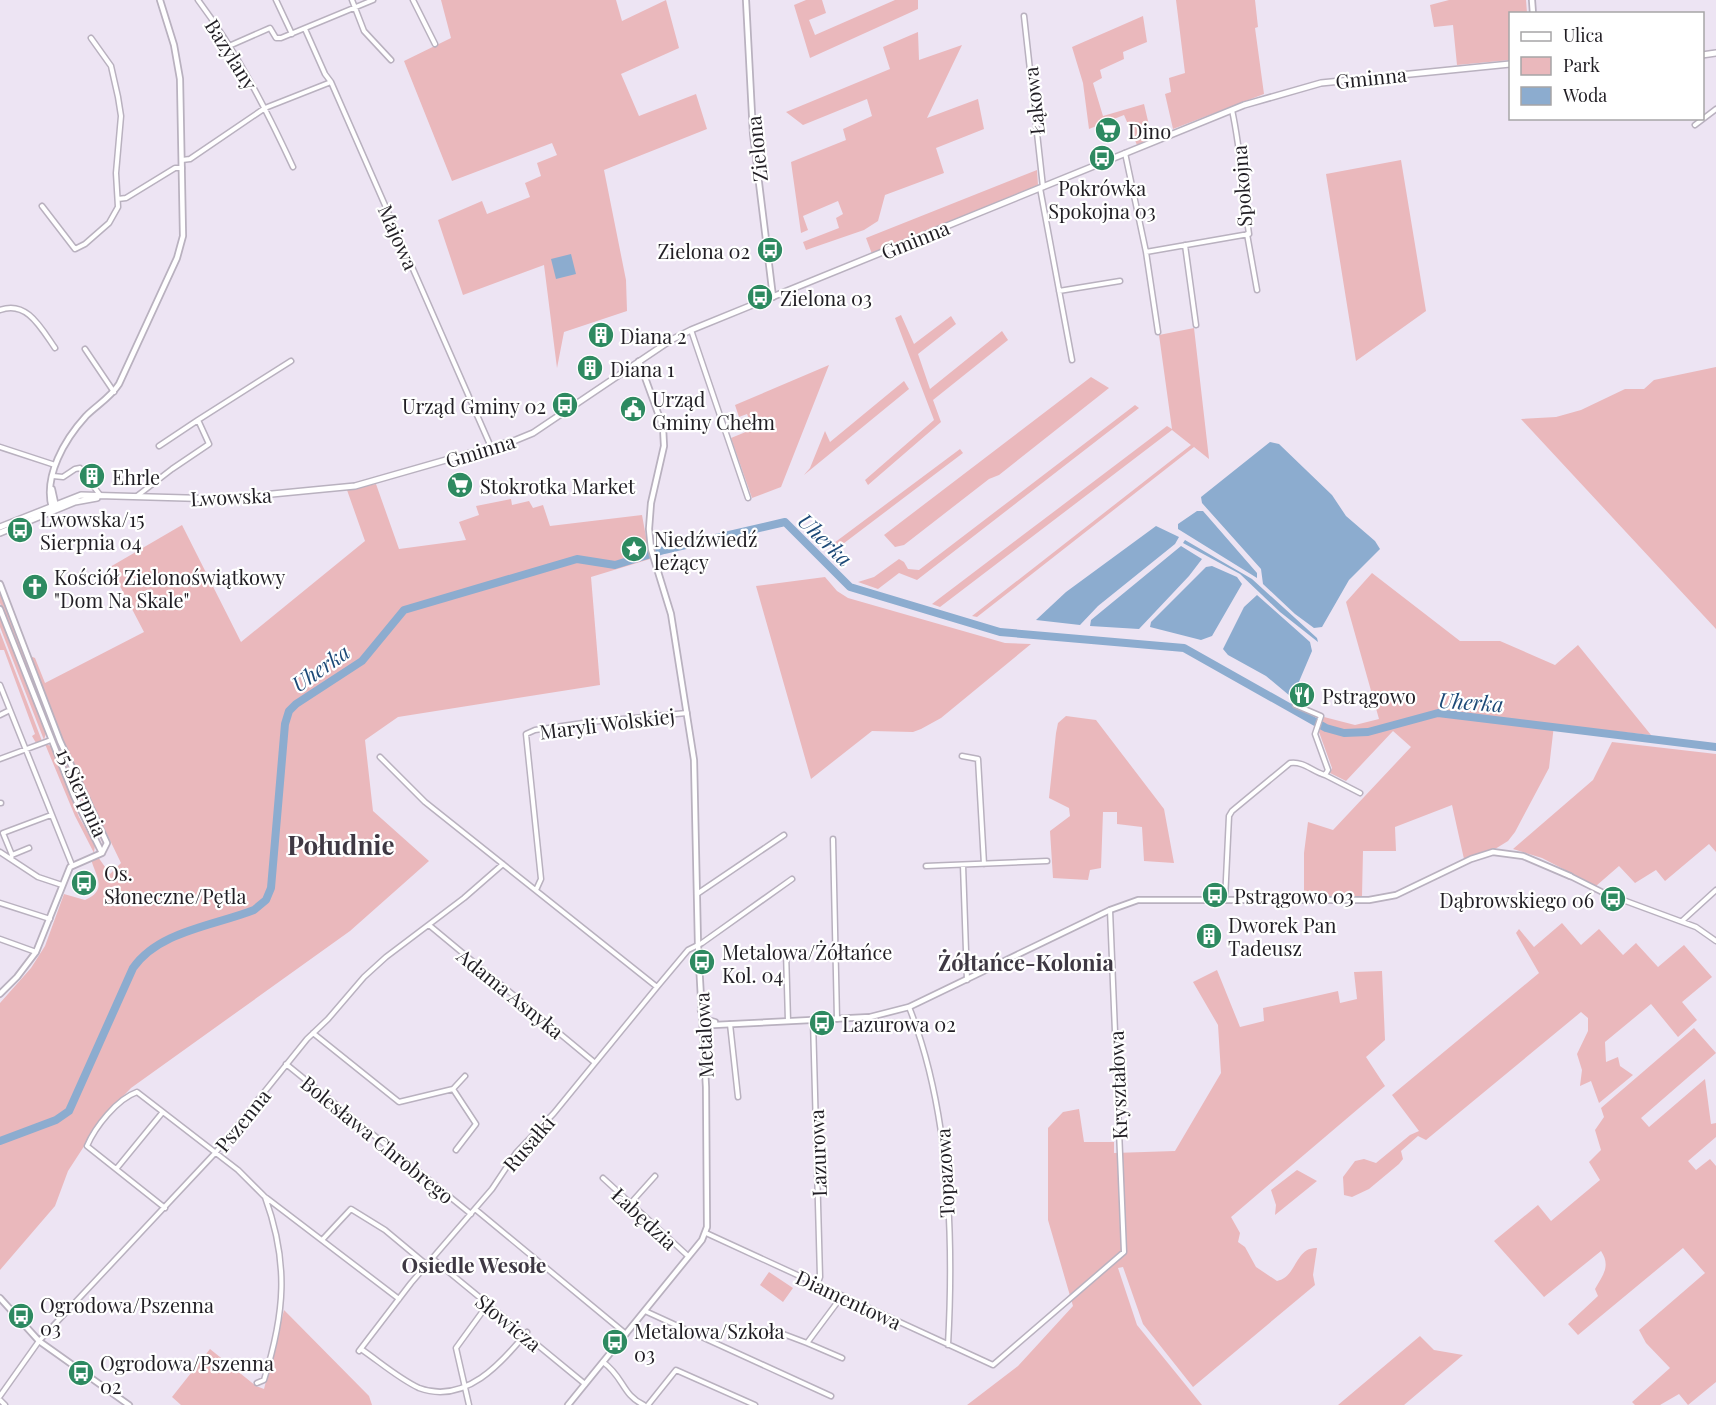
<svg xmlns="http://www.w3.org/2000/svg" width="1716" height="1405" font-family="'Playfair Display',serif">
<style>
.green{fill:#eab8bc}
.water{fill:#8caccf}
.lines{fill:none;stroke-linecap:round;stroke-linejoin:round}
.river{stroke:#8caccf;stroke-width:8}
.minor-casing{stroke:#b9b1bf;stroke-width:7}
.tertiary-casing{stroke:#b9b1bf;stroke-width:8}
.secondary-casing{stroke:#b9b1bf;stroke-width:8}
.minor{stroke:#fff;stroke-width:4}
.tertiary{stroke:#fff;stroke-width:4.5}
.secondary{stroke:#fff;stroke-width:5}
.labels{text-anchor:middle;dominant-baseline:central;stroke-width:4.5;stroke-linejoin:round;paint-order:stroke}
.street-label{font-size:20px;fill:#211e24;stroke:#fff}
.poi-label{font-size:20px;fill:#211e24;stroke:#fff;text-anchor:start}
.water-label{font-size:21px;font-style:italic;fill:#1c4977;stroke:#fff}
.neighbourhood-label{font-size:21px;font-weight:bold;fill:#3e3843;stroke:#fff}
.quarter-label{font-size:22px;font-weight:bold;fill:#3e3843;stroke:#fff}
.district-label{font-size:26px;font-weight:bold;fill:#3e3843;stroke:#fff}
</style>
<rect width="100%" height="100%" fill="#ede4f3"/>
<!-- green -->
<path class="green" d="M441,0h175l6,21 44,-21 13,48 -58,26 18,42 57,-22 11,35 -103,41 22,110 1,31 -63,21 -7,36 -13,-103 -81,30 -25,-75 44,-19 5,13 43,-17 -5,-14 16,-7 -4,-13 20,-8 -5,-12 -100,38 -48,-120 47,-23z
M806,0h16l4,13 -17,7 6,15 80,-35h23v9l-108,49 -16,-53z
M1176,0h79l3,27 -3,1 9,66 -91,35 -8,-35 6,-2 -2,-14 16,-5z
M1449,0h77l1,13 -17,1v46l-53,5 -4,-40 -19,2 -4,-22z
M1143,16l4,26 -24,10 1,7 -24,11 2,8 -9,5 10,33 41,-12 8,34 -15,7 -13,-30 -35,14 -6,-46 -11,-36z
M918,32l1,28 43,-15 -35,73 51,-19 6,30 -48,19 8,25 -59,22 -7,26 -14,9 -58,20 -3,-8 36,-14 -3,-10 7,-4 -5,-13 -35,15 5,14 -7,3 -10,-71 55,-22 -3,-11 29,-13 -5,-17 -64,26 -17,-13 104,-43 -7,-22z
M1401,160l25,151 -70,50 -30,-187z
M1037,170l1,15 -166,69 -6,-16z
M901,315l13,29 37,-28 5,8 -38,30 12,35 72,-58 6,9 -75,60 8,22 -73,63 -3,-5 69,-60 -39,-102z
M1194,328l15,131 -15,-12 -217,170 -5,-1 219,-171 -19,-15 -232,177 -8,-3 235,-178 5,3 -13,-94z
M829,365l-48,122 -29,11 -21,-60 22,-9 -6,-15 -8,3 -4,-12z
M1716,367v262l-195,-210 35,-2 25,-7 44,-21h19l10,-9z
M1091,377l18,11 -110,87 -10,4 -85,66 -9,2 -11,-12z
M904,381l5,8 -105,86 6,-7 15,-37 5,11z
M1135,405l4,3 -222,172 -18,-7 -21,16 -20,-7 16,-5 25,-18 5,3 4,7 11,1z
M960,449l3,4 -132,100 -1,-7z
M376,484l23,65 67,-9 -7,-18 20,-7 -3,-9 35,-7 1,6 17,-4 4,7 10,-3 7,21 92,-11 8,44 -59,18 9,108 -202,32 -33,23 8,71 56,50 -79,70 -219,157 -28,29 -35,54 -13,35 -55,64v-267l31,-35 14,-22 19,-52 21,6c23,-10 11,-23 6,-41l7,-2 12,17 11,-11 -59,-122 -32,-85 5,2 10,25 99,-51 -34,-65 72,-42 59,117 124,-101 -18,-51z
M1372,573l88,68h40l55,24 23,-20 73,90 -97,-10 -5,43 -34,64 -7,9 -13,8 -31,10 -12,-54 -57,22 1,24h-33l-1,45h-58v-43l4,-31 25,8 78,-83 -18,-16 -47,50 -16,-8 2,-5 -13,-36 5,-15 31,8 24,-6 -33,-117z
M825,577l12,14 11,7 157,45 26,1 -90,74 -20,11 -8,3 -41,-1 -61,48 -55,-193z
M0,592l62,160 42,88v6l-44,-90 -60,-153z
M0,614l46,119 -2,7 -44,-113z
M0,632l42,109 -6,2 -4,-7 3,-2 -31,-84h-4z
M1066,716l30,4 68,89 10,54 -30,-2 -2,-34 -25,-3v-12h-14l-2,56 -11,2 -2,10 -35,-2 -3,-47 20,-15 -1,-8 -20,-10 7,-65 2,-10z
M1612,742l104,12v98l-7,-8 -44,37 -9,-11 -21,13 -16,-17 -23,20 -54,-28 -29,-9 80,-69z
M45,744l6,2 28,71 16,28 -1,8 -19,-37z
M1562,923l19,22 18,-16 24,26 13,-12 22,24 26,-22 28,32 -30,25 15,18 -19,17 -27,-33 -46,38 1,20 12,-5 2,9 13,9 -34,28 -8,-22 -11,5 2,-16 -5,-16 11,-23v-13l-7,-6 -155,128 -8,-4 -17,15 2,8 -4,5 -30,25 -17,8 -8,-2 -1,-18 12,-16 9,-2 12,4 34,-28 9,-4 -27,-36 147,-122 -23,-40 3,-4 15,18z
M1217,970l23,57 24,-6 -1,-13 75,-17 2,12 17,-4 -3,-27 28,-1 3,69 -19,17 19,29 -154,131 9,16 -2,9 7,5 11,20 21,14c20,-4 18,-34 40,-33l-4,27 2,10 -122,102 -50,-63 -20,-57 -5,1 19,57 65,80h-235l51,-39 55,-60 -25,-86v-92l15,-16 16,-3 5,33h30v11l61,-2 46,-78 -3,-48 -25,-43z
M1694,1028l22,25 -75,65 8,9 56,-48 6,45 5,-1v14l-28,24 8,9 14,-11 6,7v216l-28,23 -9,-11 -19,11h-25l-3,-3 38,-34 -24,-25 -7,-13 66,-57 -22,-25 -105,87 -10,-11 30,-28 -3,-7c8,-14 16,-23 6,-38l-57,46 -50,-56 44,-36 13,16 49,-41 -11,-18 12,-12 -6,-20 9,-13 -3,-9z
M1297,1170l20,11 -42,34 1,-10 -5,-15z
M769,1272l24,16 -10,14 -23,-17z
M284,1310l85,86 3,9h-191l-9,-8 38,-48 46,37 8,3z
M1420,1336l14,14 29,5 -59,50h-66z"/>
<!-- water -->
<path class="water" d="M571,254l5,20 -20,5 -5,-20z
M1270,442l9,2 53,51 14,21 29,25 5,8 -31,31 -27,47 -8,1 -19,-14 -32,-30 -2,-15 -59,-66 -1,-6z
M1197,511h6l54,62v5l-79,-49v-5z
M1156,526l23,11 -4,7 -77,62 -18,19 -44,-5 30,-28z
M1185,540l67,39 65,59 1,4 -38,-30 -40,-38 -57,-31z
M1181,546l21,13 -13,17 -50,53 -49,-3 1,-6z
M1212,566l25,11 5,7 -30,52 -11,4 -51,-13 1,-5 55,-55z
M1257,595l53,47 2,9 -17,40 -5,5 -24,-20 -38,-21 -5,-6 21,-42z"/>
<g class="lines">
<!-- river -->
<path class="river" d="M0,1141l56,-21 13,-9 64,-143c26,-37 80,-42 121,-58l12,-10 5,-12 14,-164 4,-13 7,-7 66,-43 42,-51 173,-51 38,6 49,-15 121,-28 65,65 150,45 184,16 142,80 18,5 24,-1 70,-19 278,34"/>
<!-- minor casing -->
<g class="minor-casing">
<path id="minor" d="M198,0c39,52 68,109 95,167
M276,0l16,34
M352,0l12,31 27,29
M413,0l22,44
M1024,16l19,171
M305,29l20,45 6,8 160,365
M229,46l41,-18 6,10h5l92,-38
M1695,125l21,-16
M1125,153l21,99 12,80
M182,160l8,-1 75,-51 66,-26
M1040,188l32,172
M118,199l8,-1 49,-30h7
M42,206l33,43 10,-5 24,-21 9,-16 -2,-34 5,-57 -3,-19 -7,-31 -20,-28
M1247,234l10,56
M1185,245l11,80
M1146,252l103,-18c-6,-42 -8,-83 -17,-124
M1059,291l61,-10
M0,310c27,-10 41,18 55,38
M691,330l57,168
M85,349l29,43
M159,446l39,-26
M0,447l55,18
M53,476l10,1 12,-8 5,-1 20,27
M137,496l35,-27 37,-25 -11,-24 93,-59
M0,685l72,180
M0,715l10,-5
M962,756l16,3 6,105
M380,757l45,45 232,185 31,-37 14,-7 90,-64
M0,759l51,-19
M1325,775l35,18
M0,803h1
M833,839l4,180
M0,852l38,25 24,8
M12,855l17,-7
M11,859l1,-4 -9,-22 48,-18
M963,865l4,115
M926,866l121,-5
M1570,876l34,17 92,34 20,14
M536,890l5,-11 -15,-145 9,-4 55,-8 97,-9
M697,894l87,-59
M1225,900l4,-84 3,-5 58,-48c14,-2 23,9 35,12l3,-5 -13,-36 6,-18 -26,-11v-9
M0,903l50,16
M1682,921l34,-31
M429,925l165,137
M0,939l36,13
M786,951l2,70
M909,1007c40,101 45,229 39,338
M813,1020l7,257 -3,8
M730,1024l8,73
M313,1033l86,69 54,-13 12,-13
M286,1064l185,150
M453,1089l23,35 -20,26
M117,1168l45,-55
M603,1178l85,78
M629,1205l26,-29
M165,1208l-78,-62c8,-19 30,-47 50,-54l101,78 26,26 135,103
M475,1209l151,125
M706,1233l287,132 131,-113 -14,-342
M323,1239l28,-30 34,21 42,35
M433,1259l152,125
M645,1311l186,85
M770,1329l37,14 35,-47
M807,1343l35,15
M361,1349c19,13 37,29 58,39 46,17 83,-25 108,-56
M359,1351l52,-68 81,-94 24,-36 38,-40 103,-126
M603,1362c21,15 19,33 41,43
M257,1383l7,-3c21,-67 25,-117 1,-183
M0,1396l39,-55 177,-189 91,-113 21,-20 36,-42 22,-20 78,-59 39,-34
M0,1400l5,5
M469,1405l-13,-57 32,-44
M648,1405l28,-35 79,35"/>
</g>
<!-- tertiary casing -->
<g class="tertiary-casing">
<path id="tertiary" d="M746,0l7,134 20,163
M1532,0l1,14
M52,489l4,18
M52,508c-9,-32 13,-69 34,-92 11,-11 24,-18 33,-32l58,-126 6,-22 -3,-157 -6,-34 -14,-45
M0,584l60,157 47,102 -5,10
M0,609l74,187 28,57
M0,994l17,-17 19,-25 34,-85 32,-14
M701,1011l7,9 7,2
M702,1023l12,2 156,-8 39,-10 201,-97 28,-10h231l27,-5 75,-36 22,-7 30,4 47,20
M0,1298l39,43 90,64
M568,1405l134,-165 5,-13 -1,-140 -8,-142 -4,-185 -23,-146 -20,-65 -2,-20 2,-26 13,-57 -1,-19 -24,-66"/>
</g>
<!-- secondary casing -->
<g class="secondary-casing">
<path id="secondary" d="M1702,55l14,-2
M0,527l81,-32 139,4 135,-13 161,-46 17,-7 138,-93 20,-10 553,-225 77,-22 189,-19
M0,533l75,-31 22,-4"/>
</g>
<!-- minor -->
<use href="#minor" class="minor"/>
<!-- tertiary -->
<use href="#tertiary" class="tertiary"/>
<!-- secondary -->
<use href="#secondary" class="secondary"/>
</g>
<!-- icons -->
<defs>
<g id="supermarket-disc" transform="scale(1.35)"><circle r="9.5" fill="#2e8a61" stroke="#fff"/><path d="M-6-5.5h2.5l.6 2H6L4.5 2H-2.5L-4.4-4H-6ZM-1.5 3.2a1.3 1.3 0 1 0 .1 0ZM3 3.2a1.3 1.3 0 1 0 .1 0Z" fill="#fff"/></g>
<g id="bus-disc" transform="scale(1.35)"><circle r="9.5" fill="#2e8a61" stroke="#fff"/><path d="M-5-6H5V4H4V6H2V4H-2V6H-4V4H-5ZM-3.5-4V0h7V-4ZM-3.5 1.2v1.5H-2V1.2ZM2 1.2v1.5H3.5V1.2Z" fill="#fff"/></g>
<g id="building-disc" transform="scale(1.35)"><circle r="9.5" fill="#2e8a61" stroke="#fff"/><path d="M-4-6H4V6H1V3H-1V6H-4ZM-2.5-4.3h1.7v1.8h-1.7ZM.8-4.3h1.7v1.8H.8ZM-2.5-1h1.7V.8h-1.7ZM.8-1h1.7V.8H.8Z" fill="#fff"/></g>
<g id="civic-disc" transform="scale(1.35)"><circle r="9.5" fill="#2e8a61" stroke="#fff"/><path d="M-.6-6.5H3V-4.5H.6V-3L4-1V1h2V6H-6V1h2V-1L-.6-3ZM-1.2 2.5V6h2.4V2.5Z" fill="#fff"/></g>
<g id="sight-disc" transform="scale(1.35)"><circle r="9.5" fill="#2e8a61" stroke="#fff"/><path d="M0-6L1.8-2.2L6-1.7L2.9 1.2L3.7 5.4L0 3.3L-3.7 5.4L-2.9 1.2L-6-1.7L-1.8-2.2Z" fill="#fff"/></g>
<g id="church-disc" transform="scale(1.35)"><circle r="9.5" fill="#2e8a61" stroke="#fff"/><path d="M-1.2-6h2.4v3.5h3.3v2.4h-3.3V6h-2.4V-.1h-3.3v-2.4h3.3Z" fill="#fff"/></g>
<g id="restaurant-disc" transform="scale(1.35)"><circle r="9.5" fill="#2e8a61" stroke="#fff"/><path d="M-5-6h1v4h1v-4h1v4h1v-4h1v5L-1.5 .5V6h-2V.5L-5-1ZM5-6V6H3V1.5H1.5Q1.5-4 5-6Z" fill="#fff"/></g>
</defs>
<g fill-rule="evenodd">
<use href="#supermarket-disc" x="1108" y="130"/>
<use href="#bus-disc" x="1102" y="158"/>
<use href="#bus-disc" x="770" y="250"/>
<use href="#bus-disc" x="760" y="297"/>
<use href="#building-disc" x="601" y="335"/>
<use href="#building-disc" x="590" y="368"/>
<use href="#bus-disc" x="565" y="405"/>
<use href="#civic-disc" x="633" y="409"/>
<use href="#building-disc" x="92" y="476"/>
<use href="#supermarket-disc" x="460" y="485"/>
<use href="#bus-disc" x="20" y="530"/>
<use href="#sight-disc" x="634" y="549"/>
<use href="#church-disc" x="35" y="587"/>
<use href="#restaurant-disc" x="1302" y="695"/>
<use href="#bus-disc" x="84" y="883"/>
<use href="#bus-disc" x="1215" y="895"/>
<use href="#bus-disc" x="1613" y="899"/>
<use href="#building-disc" x="1209" y="936"/>
<use href="#bus-disc" x="702" y="962"/>
<use href="#bus-disc" x="822" y="1023"/>
<use href="#bus-disc" x="21" y="1316"/>
<use href="#bus-disc" x="615" y="1342"/>
<use href="#bus-disc" x="81" y="1373"/>
</g>
<g class="labels">
<!-- street labels -->
<g class="street-label">
<text transform="translate(232 54) rotate(58)">Bazylany</text>
<text transform="translate(1371 77) rotate(-6)">Gminna</text>
<text transform="translate(1033 101) rotate(-96)">Łąkowa</text>
<text transform="translate(756 149) rotate(-96)">Zielona</text>
<text transform="translate(1241 186) rotate(-94)">Spokojna</text>
<text transform="translate(399 237) rotate(66)">Majowa</text>
<text transform="translate(915 239) rotate(-22)">Gminna</text>
<text transform="translate(480 450) rotate(-17)">Gminna</text>
<text transform="translate(231 496) rotate(-3)">Lwowska</text>
<text transform="translate(607 723) rotate(-7)">Maryli Wolskiej</text>
<text transform="translate(83 792) rotate(66)">15 Sierpnia</text>
<text transform="translate(511 993) rotate(39)">Adama Asnyka</text>
<text transform="translate(703 1035) rotate(-93)">Metalowa</text>
<text transform="translate(1117 1085) rotate(-92)">Kryształowa</text>
<text transform="translate(242 1120) rotate(-51)">Pszenna</text>
<text transform="translate(378 1139) rotate(39)">Bolesława Chrobrego</text>
<text transform="translate(528 1143) rotate(-49)">Rusałki</text>
<text transform="translate(817 1153) rotate(-92)">Lazurowa</text>
<text transform="translate(944 1173) rotate(-93)">Topazowa</text>
<text transform="translate(645 1218) rotate(43)">Łabędzia</text>
<text transform="translate(849 1299) rotate(25)">Diamentowa</text>
<text transform="translate(509 1322) rotate(39)">Słowicza</text>
</g>
<!-- poi labels -->
<g class="poi-label">
<text x="1128" y="130">Dino</text>
<text x="1102" y="187" text-anchor="middle">Pokrówka<tspan x="1102" dy="23">Spokojna 03</tspan></text>
<text x="750" y="250" text-anchor="end">Zielona 02</text>
<text x="780" y="297">Zielona 03</text>
<text x="620" y="335">Diana 2</text>
<text x="610" y="368">Diana 1</text>
<text x="652" y="398">Urząd<tspan x="652" dy="23">Gminy Chełm</tspan></text>
<text x="546" y="405" text-anchor="end">Urząd Gminy 02</text>
<text x="112" y="476">Ehrle</text>
<text x="480" y="485">Stokrotka Market</text>
<text x="40" y="518">Lwowska/15<tspan x="40" dy="23">Sierpnia 04</tspan></text>
<text x="654" y="538">Niedźwiedź<tspan x="654" dy="23">leżący</tspan></text>
<text x="54" y="576">Kościół Zielonoświątkowy<tspan x="54" dy="23">"Dom Na Skale"</tspan></text>
<text x="1322" y="695">Pstrągowo</text>
<text x="104" y="872">Os.<tspan x="104" dy="23">Słoneczne/Pętla</tspan></text>
<text x="1234" y="895">Pstrągowo 03</text>
<text x="1594" y="899" text-anchor="end">Dąbrowskiego 06</text>
<text x="1228" y="924">Dworek Pan<tspan x="1228" dy="23">Tadeusz</tspan></text>
<text x="722" y="951">Metalowa/Żółtańce<tspan x="722" dy="23">Kol. 04</tspan></text>
<text x="842" y="1023">Lazurowa 02</text>
<text x="40" y="1304">Ogrodowa/Pszenna<tspan x="40" dy="23">03</tspan></text>
<text x="634" y="1330">Metalowa/Szkoła<tspan x="634" dy="23">03</tspan></text>
<text x="100" y="1362">Ogrodowa/Pszenna<tspan x="100" dy="23">02</tspan></text>
</g>
<!-- water labels -->
<g class="water-label">
<text transform="translate(826 539) rotate(44)">Uherka</text>
<text transform="translate(320 667) rotate(-35)">Uherka</text>
<text transform="translate(1471 701) rotate(4)">Uherka</text>
</g>
<!-- neighbourhood labels -->
<g class="neighbourhood-label">
<text x="474" y="1264">Osiedle Wesołe</text>
</g>
<!-- quarter labels -->
<g class="quarter-label">
<text x="1026" y="962">Żółtańce-Kolonia</text>
</g>
<!-- district labels -->
<g class="district-label">
<text x="341" y="844">Południe</text>
</g>
</g>
<!-- legend -->
<rect x="1509" y="12" width="195" height="108" fill="#ffffff" stroke="#a6a5a7" stroke-width="1.5"/>
<rect x="1521" y="32" width="30" height="9" fill="#ffffff" stroke="#a6a5a7" stroke-width="1.5"/>
<text x="1563" y="42" font-size="18" fill="#211e24">Ulica</text>
<rect x="1521" y="57" width="30" height="18" fill="#eab8bc" stroke="#a6a5a7" stroke-width="1.5"/>
<text x="1563" y="72" font-size="18" fill="#211e24">Park</text>
<rect x="1521" y="87" width="30" height="18" fill="#8caccf" stroke="#a6a5a7" stroke-width="1.5"/>
<text x="1563" y="102" font-size="18" fill="#211e24">Woda</text>
</svg>
